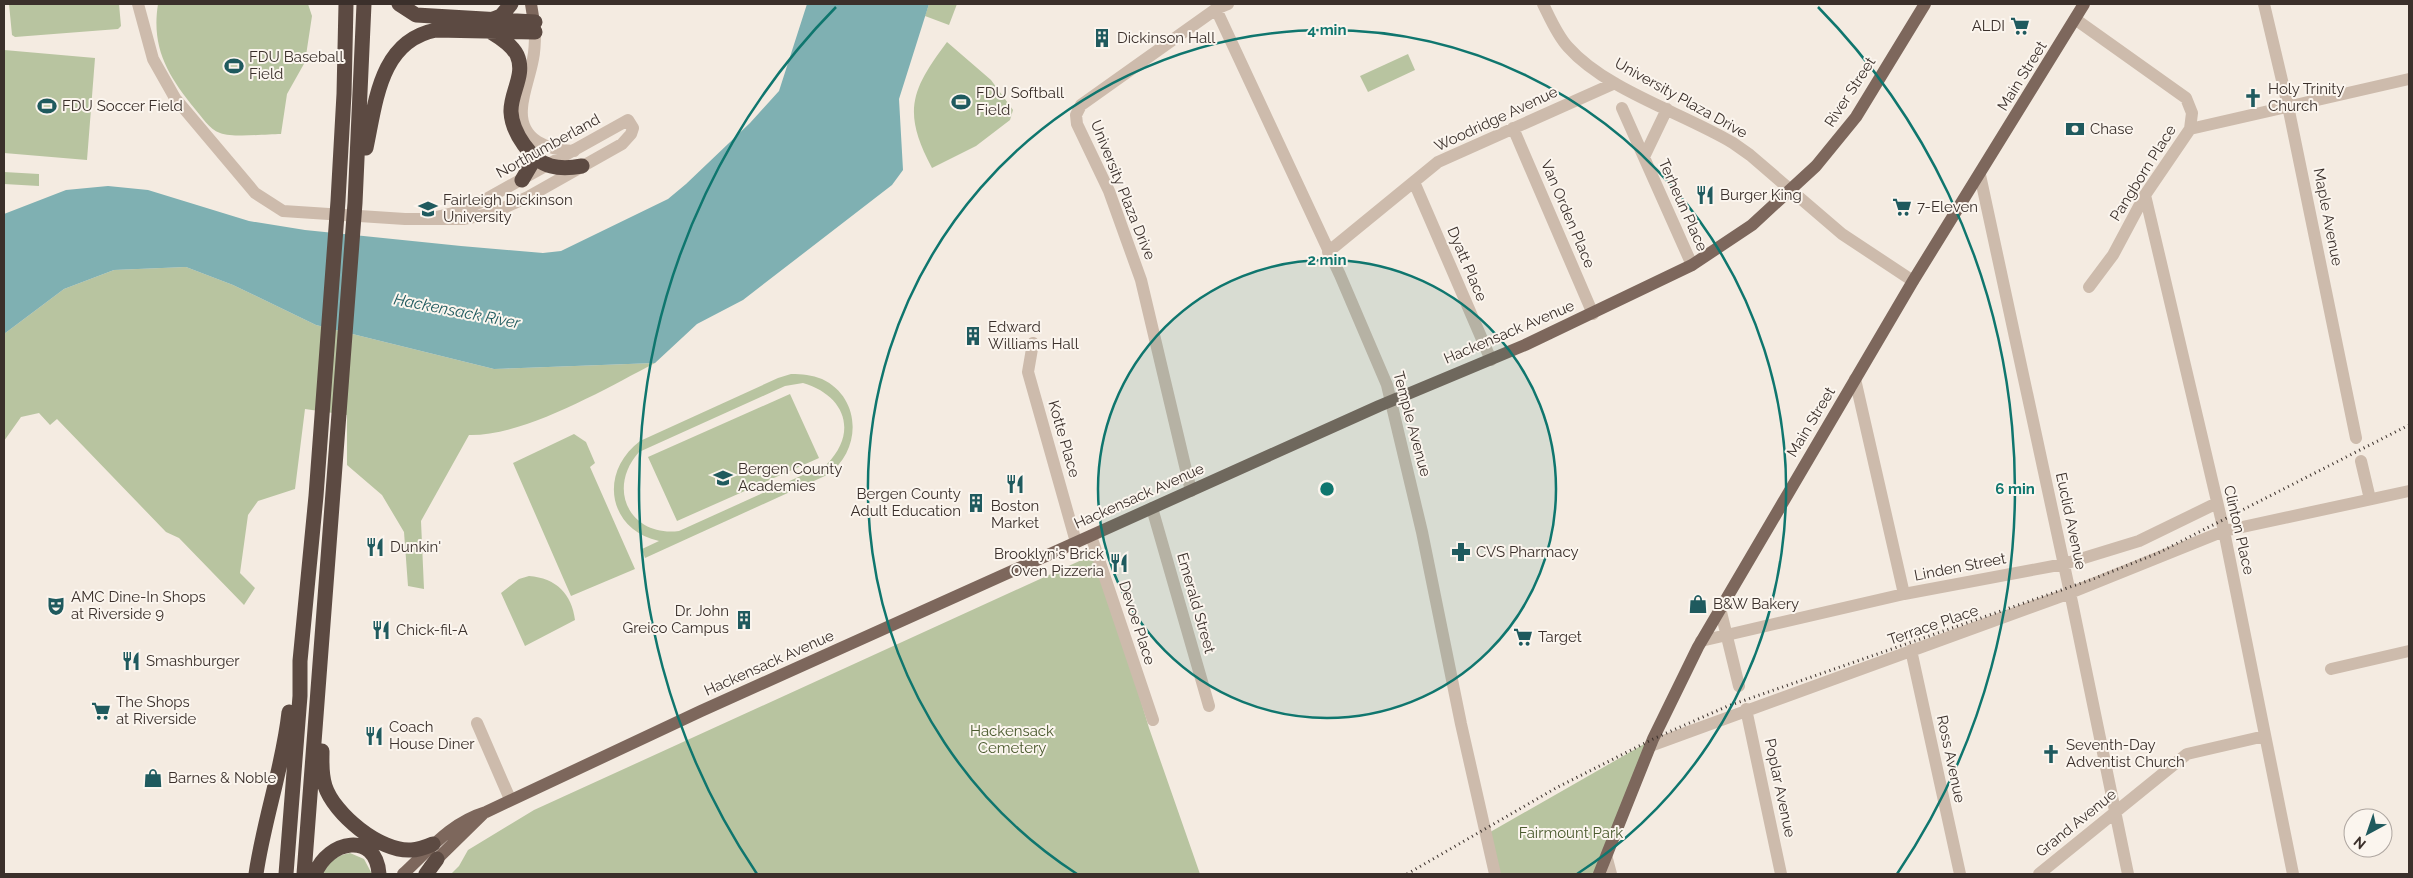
<svg xmlns="http://www.w3.org/2000/svg" width="2413" height="878" font-family="Raleway,sans-serif">
<style>
.green{fill:#b8c4a0;fill-rule:evenodd}
.water{fill:#7fb0b2}
.lines{fill:none;stroke-linecap:round;stroke-linejoin:round}
.minor{stroke:#cdbbac;stroke-width:12}
.major{stroke:#7d675c;stroke-width:12}
.highway{stroke:#5c4a42;stroke-width:15}
.rail{stroke:#3b302b;stroke-width:3;stroke-dasharray:1 4;stroke-linecap:butt}
.ring{fill:none;stroke:#0f766e;stroke-width:2.5}
.labels{text-anchor:middle;dominant-baseline:central;stroke-width:4;stroke-linejoin:round;paint-order:stroke}
.poi-label{font-size:15px;fill:#3b302b;stroke:#fbf5ee;text-anchor:start}
.street-label{font-size:15px;fill:#3b302b;stroke:#fbf5ee}
.park-label{font-size:15px;fill:#4a5a2e;stroke:#fbf5ee}
.water-label{font-size:16px;font-style:italic;fill:#1f5a5e;stroke:#fbf5ee}
.centre{fill:#0f766e;stroke:#fbf5ee;stroke-width:2.5}
.ring-label{font-size:15px;text-anchor:middle;font-weight:bold;fill:#0f766e;stroke:#fbf5ee;stroke-width:4;stroke-linejoin:round;paint-order:stroke}
</style>
<rect width="100%" height="100%" fill="#f4ebe1"/>
<!-- green -->
<path class="green" d="M9,4h110l2,22 -3,3 -103,8 -3,-2z
M158,4h150l4,12 -7,46 -18,32 -6,40c-16,0 -47,4 -61,-1 -11,-4 -18,-16 -25,-24 -27,-33 -44,-61 -37,-105z
M929,4h28l-8,21 -24,-9z
M947,42l44,38 22,30 -3,10 -34,26 -44,22c-30,-56 -21,-78 15,-126z
M4,50l91,8 -8,102 -83,-7z
M1408,54l7,16 -47,22 -8,-16z
M4,172l35,2v12l-35,-2z
M186,267l47,18 83,40 178,44 161,-6c-50,26 -130,73 -186,72l-48,86 3,68 -16,-3 -4,-54 -22,-37 -35,-30v-50l-42,-6 -10,80 -37,12 -10,14 -8,58 15,15 -11,17 -65,-67 -13,-6 -109,-113 -7,6 -11,-12 -18,4 -17,24v-107l60,-45 50,-19z
M791,374c11,0 21,1 31,5 40,19 40,72 5,96l-182,83 -3,-9 17,-8c-52,-12 -60,-69 -19,-100l138,-63zM803,383c41,12 56,48 24,81l-148,67c-49,6 -73,-42 -40,-79l146,-66z
M790,394l29,64 -142,63 -29,-64z
M574,434l12,8 9,21 -5,4 45,102 -64,27 -58,-133z
M1097,553l52,175 51,146h-749l8,-8 9,-16 66,-40z
M529,576c27,2 43,18 46,44l-50,26 -24,-53 18,-14z
M1653,739l-54,135h-104l-10,-39z
M350,853l14,6 8,15h-52c6,-11 18,-19 30,-21z"/>
<!-- water -->
<path class="water" d="M807,4h122l-30,95 4,71 -11,15 -149,115 -46,24 -42,39 -161,6 -178,-44 -83,-40 -47,-18 -72,3 -50,19 -60,45v-120l62,-24 42,-4 40,4 101,31 56,9 156,16 82,7 18,-2 107,-52 18,-15 64,-61 29,-32z"/>
<g class="lines">
<!-- minor -->
<path class="minor" d="M138,4l15,55 22,39 80,95 28,18 122,8h58l27,-5 38,-17 94,-53 9,-10 2,-6 -5,-8 -149,83 -26,10 -25,6
M1543,4c7,14 14,31 25,43 38,43 115,66 165,96l17,12 92,79 71,47
M2264,4l24,102 68,332
M1216,9l124,266 47,110 35,147 39,192 34,150
M2075,19l111,79 6,15 -2,16 -45,66 -32,60 -24,32
M535,32c0,9 0,18 -2,27 -3,17 -10,33 -11,49 -3,33 27,42 52,43
M1622,108l70,157
M1513,128l80,186
M2190,129l219,-50
M1644,157l23,-48
M1980,175l92,427 56,272
M1414,182l77,178
M2145,195l79,336 69,343
M1328,252l110,-90 177,-79
M1033,343l-5,29 48,170
M1855,379l49,215
M2361,461l9,38
M1191,491l-50,-211 -32,-89 -32,-67 -1,-9 5,-10 135,-96 12,-5
M1152,508l57,198
M1091,536l62,184
M1720,608l19,78
M1701,641l203,-47 160,-30 75,-23 78,-38
M1911,650l49,224
M2331,669l78,-18
M1746,709l35,165
M477,723l33,76
M1650,746l420,-153 154,-62 185,-40
M1606,855l5,19
M2039,874l148,-120 78,-18"/>
<!-- major -->
<path class="major" d="M531,4l4,25
M430,866l54,-53
M403,874c27,-25 47,-51 83,-62l215,-101 678,-305 146,-61 167,-80 60,-40 64,-59 40,-49 69,-113
M1599,874l54,-135 45,-92 215,-366 171,-277"/>
<!-- highway -->
<path class="highway" d="M399,4l17,11 119,7
M491,20l10,-4 10,-12
M491,32c10,6 21,13 26,23 9,20 -7,38 -6,57 1,20 20,49 40,54 11,3 20,2 31,0
M366,148c10,-47 14,-107 70,-118l99,2
M522,180l10,-17v-9
M322,751c0,12 -1,23 3,35 9,28 55,66 86,64 8,0 15,-3 22,-6
M256,874c8,-55 27,-107 33,-162
M286,874l14,-178v-35l16,-165 22,-295 6,-107 2,-90
M304,874l51,-671 9,-199
M315,874c13,-34 61,-43 64,0
M426,874l11,-15"/>
<!-- rail -->
<path class="rail" d="M1407,874l149,-86 97,-49 75,-33 365,-127 65,-26 251,-128"/>
</g>
<!-- distance rings -->
<circle cx="1327" cy="489" r="229" fill="#0f766e" fill-opacity=".12"/>
<g class="ring">
<circle cx="1327" cy="489" r="229"/>
<path d="M1077 874A459 459 0 1 1 1577 874"/>
<path d="M757 874A688 688 0 0 1 836 7M1818 7A688 688 0 0 1 1897 874"/>
</g>
<!-- icons -->
<defs>
<g id="supermarket-bare" transform="scale(1.5)"><path d="M-6-5.5h2.5l.6 2H6L4.5 2H-2.5L-4.4-4H-6ZM-1.5 3.2a1.3 1.3 0 1 0 .1 0ZM3 3.2a1.3 1.3 0 1 0 .1 0Z" fill="#1f5a5e" stroke="#fbf5ee" stroke-width="2.5" paint-order="stroke"/></g>
<g id="building-bare" transform="scale(1.5)"><path d="M-4-6H4V6H1V3H-1V6H-4ZM-2.5-4.3h1.7v1.8h-1.7ZM.8-4.3h1.7v1.8H.8ZM-2.5-1h1.7V.8h-1.7ZM.8-1h1.7V.8H.8Z" fill="#1f5a5e" stroke="#fbf5ee" stroke-width="2.5" paint-order="stroke"/></g>
<g id="stadium-bare" transform="scale(1.5)"><path d="M0-5a6.5 5 0 1 0 0 10a6.5 5 0 1 0 0-10ZM-3.5-1.8h7v3.6h-7Z" fill="#1f5a5e" stroke="#fbf5ee" stroke-width="2.5" paint-order="stroke"/></g>
<g id="church-bare" transform="scale(1.5)"><path d="M-1.2-6h2.4v3.5h3.3v2.4h-3.3V6h-2.4V-.1h-3.3v-2.4h3.3Z" fill="#1f5a5e" stroke="#fbf5ee" stroke-width="2.5" paint-order="stroke"/></g>
<g id="bank-bare" transform="scale(1.5)"><path d="M-6-4H6V4H-6ZM0-2.3a2.3 2.3 0 1 0 0 4.6a2.3 2.3 0 1 0 0-4.6Z" fill="#1f5a5e" stroke="#fbf5ee" stroke-width="2.5" paint-order="stroke"/></g>
<g id="restaurant-bare" transform="scale(1.5)"><path d="M-5-6h1v4h1v-4h1v4h1v-4h1v5L-1.5 .5V6h-2V.5L-5-1ZM5-6V6H3V1.5H1.5Q1.5-4 5-6Z" fill="#1f5a5e" stroke="#fbf5ee" stroke-width="2.5" paint-order="stroke"/></g>
<g id="university-bare" transform="scale(1.5)"><path d="M0-5L7-2L0 1L-7-2ZM-4 1L0 2.5L4 1V4Q0 6-4 4Z" fill="#1f5a5e" stroke="#fbf5ee" stroke-width="2.5" paint-order="stroke"/></g>
<g id="school-bare" transform="scale(1.5)"><path d="M0-5L7-2L0 1L-7-2ZM-4 1L0 2.5L4 1V4Q0 6-4 4Z" fill="#1f5a5e" stroke="#fbf5ee" stroke-width="2.5" paint-order="stroke"/></g>
<g id="pharmacy-bare" transform="scale(1.5)"><path d="M-2-6h4v4h4v4h-4v4h-4v-4h-4v-4h4Z" fill="#1f5a5e" stroke="#fbf5ee" stroke-width="2.5" paint-order="stroke"/></g>
<g id="shop-bare" transform="scale(1.5)"><path d="M-5-2.5h2.3a2.7 3.5 0 0 1 5.4 0H5L5.5 6h-11ZM-1.5-2.5h3a1.5 2.3 0 0 0-3 0Z" fill="#1f5a5e" stroke="#fbf5ee" stroke-width="2.5" paint-order="stroke"/></g>
<g id="theatre-bare" transform="scale(1.5)"><path d="M-5-5.5Q0-4 5-5.5V0Q5 5 0 6Q-5 5-5 0ZM-3.3-2.5H-1v1.5H-3.3ZM1-2.5H3.3v1.5H1ZM-2.8 1Q0 5.5 2.8 1Z" fill="#1f5a5e" stroke="#fbf5ee" stroke-width="2.5" paint-order="stroke"/></g>
</defs>
<g fill-rule="evenodd">
<use href="#supermarket-bare" x="2020" y="26"/>
<use href="#building-bare" x="1102" y="38"/>
<use href="#stadium-bare" x="234" y="66"/>
<use href="#church-bare" x="2253" y="98"/>
<use href="#stadium-bare" x="961" y="102"/>
<use href="#stadium-bare" x="47" y="106"/>
<use href="#bank-bare" x="2075" y="129"/>
<use href="#restaurant-bare" x="1705" y="195"/>
<use href="#supermarket-bare" x="1902" y="207"/>
<use href="#university-bare" x="428" y="209"/>
<use href="#building-bare" x="973" y="336"/>
<use href="#school-bare" x="723" y="478"/>
<use href="#restaurant-bare" x="1015" y="484"/>
<use href="#building-bare" x="976" y="503"/>
<use href="#restaurant-bare" x="375" y="547"/>
<use href="#pharmacy-bare" x="1461" y="552"/>
<use href="#restaurant-bare" x="1119" y="563"/>
<use href="#shop-bare" x="1698" y="604"/>
<use href="#theatre-bare" x="56" y="606"/>
<use href="#building-bare" x="744" y="620"/>
<use href="#restaurant-bare" x="381" y="630"/>
<use href="#supermarket-bare" x="1523" y="637"/>
<use href="#restaurant-bare" x="131" y="661"/>
<use href="#supermarket-bare" x="101" y="711"/>
<use href="#restaurant-bare" x="374" y="736"/>
<use href="#church-bare" x="2051" y="754"/>
<use href="#shop-bare" x="153" y="778"/>
</g>
<g class="labels">
<!-- poi labels -->
<g class="poi-label">
<text x="2005" y="26" text-anchor="end">ALDI</text>
<text x="1117" y="38">Dickinson Hall</text>
<text x="249" y="57">FDU Baseball<tspan x="249" dy="17">Field</tspan></text>
<text x="2268" y="89">Holy Trinity<tspan x="2268" dy="17">Church</tspan></text>
<text x="976" y="93">FDU Softball<tspan x="976" dy="17">Field</tspan></text>
<text x="62" y="106">FDU Soccer Field</text>
<text x="2090" y="129">Chase</text>
<text x="1720" y="195">Burger King</text>
<text x="443" y="200">Fairleigh Dickinson<tspan x="443" dy="17">University</tspan></text>
<text x="1917" y="207">7-Eleven</text>
<text x="988" y="327">Edward<tspan x="988" dy="17">Williams Hall</tspan></text>
<text x="738" y="469">Bergen County<tspan x="738" dy="17">Academies</tspan></text>
<text x="961" y="494" text-anchor="end">Bergen County<tspan x="961" dy="17">Adult Education</tspan></text>
<text x="1015" y="506" text-anchor="middle">Boston<tspan x="1015" dy="17">Market</tspan></text>
<text x="390" y="547">Dunkin'</text>
<text x="1476" y="552">CVS Pharmacy</text>
<text x="1104" y="554" text-anchor="end">Brooklyn's Brick<tspan x="1104" dy="17">Oven Pizzeria</tspan></text>
<text x="71" y="597">AMC Dine-In Shops<tspan x="71" dy="17">at Riverside 9</tspan></text>
<text x="1713" y="604">B&amp;W Bakery</text>
<text x="729" y="611" text-anchor="end">Dr. John<tspan x="729" dy="17">Greico Campus</tspan></text>
<text x="396" y="630">Chick-fil-A</text>
<text x="1538" y="637">Target</text>
<text x="146" y="661">Smashburger</text>
<text x="116" y="702">The Shops<tspan x="116" dy="17">at Riverside</tspan></text>
<text x="389" y="727">Coach<tspan x="389" dy="17">House Diner</tspan></text>
<text x="2066" y="745">Seventh-Day<tspan x="2066" dy="17">Adventist Church</tspan></text>
<text x="168" y="778">Barnes &amp; Noble</text>
</g>
<!-- street labels -->
<g class="street-label">
<text transform="translate(2022 76) rotate(-58)">Main Street</text>
<text transform="translate(1850 92) rotate(-57)">River Street</text>
<text transform="translate(1681 98) rotate(29)">University Plaza Drive</text>
<text transform="translate(1496 119) rotate(-25)">Woodridge Avenue</text>
<text transform="translate(548 146) rotate(-29)">Northumberland</text>
<text transform="translate(2143 173) rotate(-58)">Pangborn Place</text>
<text transform="translate(1123 190) rotate(68)">University Plaza Drive</text>
<text transform="translate(1683 205) rotate(66)">Terheun Place</text>
<text transform="translate(1568 214) rotate(67)">Van Orden Place</text>
<text transform="translate(2328 217) rotate(79)">Maple Avenue</text>
<text transform="translate(1467 264) rotate(67)">Dyatt Place</text>
<text transform="translate(1509 332) rotate(-23)">Hackensack Avenue</text>
<text transform="translate(1811 422) rotate(-59)">Main Street</text>
<text transform="translate(1412 424) rotate(75)">Temple Avenue</text>
<text transform="translate(1064 439) rotate(74)">Kotte Place</text>
<text transform="translate(1139 496) rotate(-24)">Hackensack Avenue</text>
<text transform="translate(2071 521) rotate(78)">Euclid Avenue</text>
<text transform="translate(2239 530) rotate(77)">Clinton Place</text>
<text transform="translate(1960 567) rotate(-11)">Linden Street</text>
<text transform="translate(1196 603) rotate(74)">Emerald Street</text>
<text transform="translate(1137 623) rotate(72)">Devoe Place</text>
<text transform="translate(1933 625) rotate(-19)">Terrace Place</text>
<text transform="translate(769 663) rotate(-24)">Hackensack Avenue</text>
<text transform="translate(1951 759) rotate(78)">Ross Avenue</text>
<text transform="translate(1780 788) rotate(78)">Poplar Avenue</text>
<text transform="translate(2076 823) rotate(-39)">Grand Avenue</text>
</g>
<!-- park labels -->
<g class="park-label">
<text x="1012" y="731">Hackensack<tspan x="1012" dy="17">Cemetery</tspan></text>
<text x="1571" y="833">Fairmount Park</text>
</g>
<!-- water labels -->
<g class="water-label">
<text transform="translate(457 311) rotate(11)">Hackensack River</text>
</g>
</g>
<circle cx="1327" cy="489" r="8" class="centre"/>
<g class="ring-label">
<text x="1327" y="35">4 min</text>
<text x="1327" y="265">2 min</text>
<text x="2015" y="494">6 min</text>
</g>
<!-- border -->
<rect width="2413" height="878" fill="none" stroke="#3b302b" stroke-width="10"/>
<!-- north arrow -->
<g transform="translate(2368 833) rotate(220)"><circle r="24" fill="#fbf5ee" stroke="#aea6a0"/>
<path d="M0-4L9 19L0 12L-9 19Z" fill="#1f5a5e"/>
<text y="-8" font-size="14" font-weight="bold" text-anchor="middle" fill="#3b302b">N</text>
</g>
</svg>
